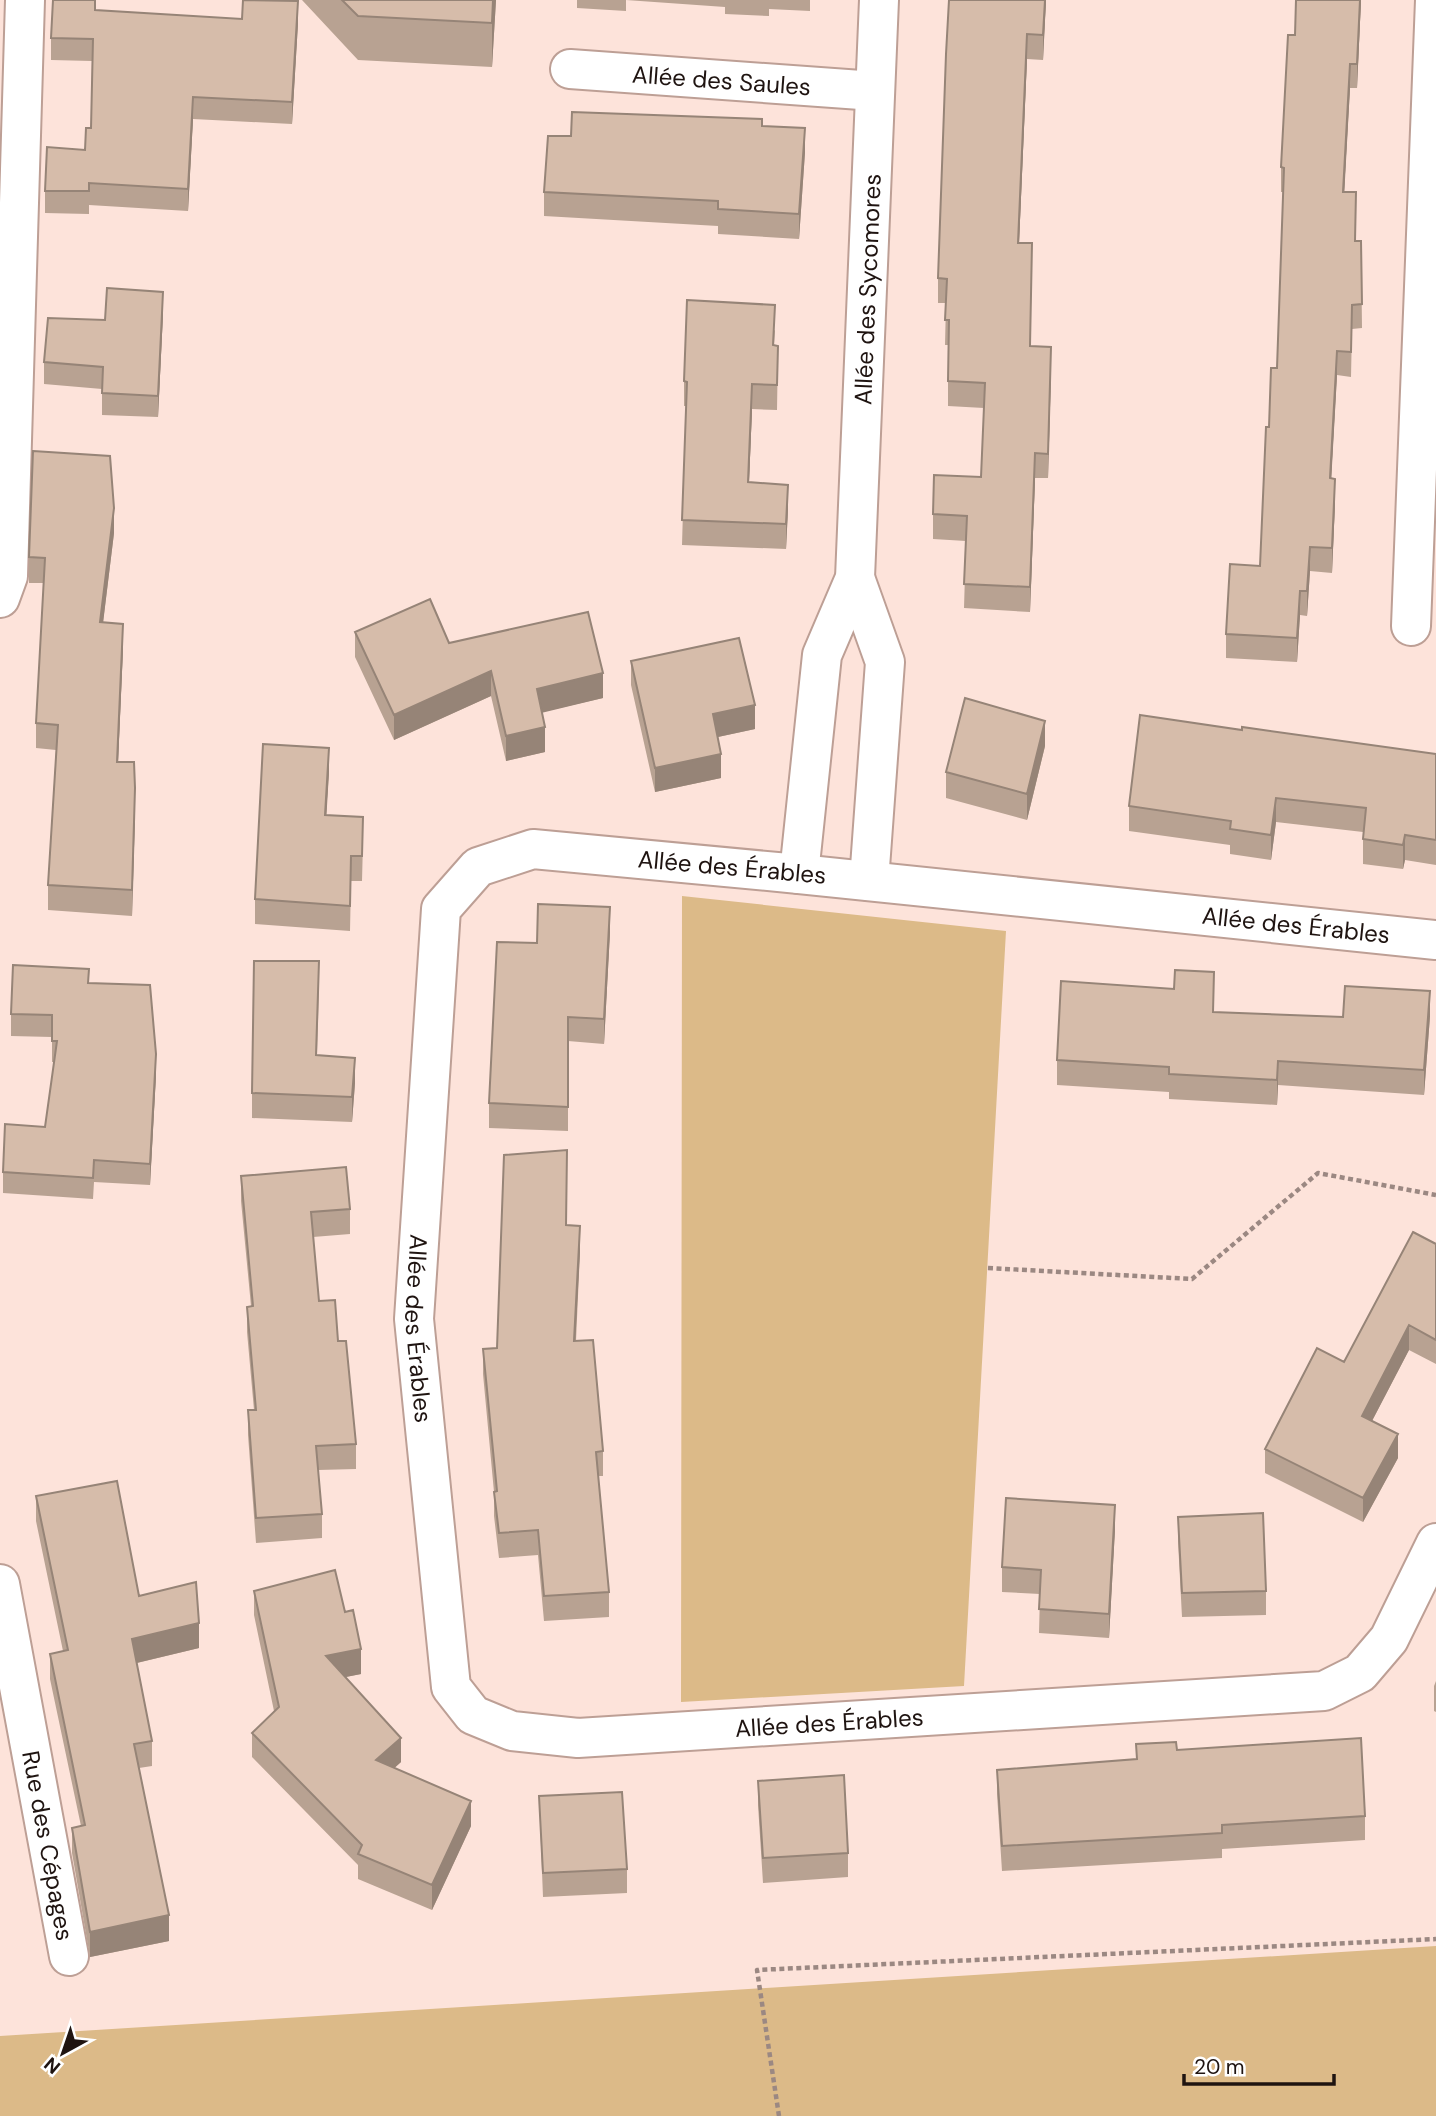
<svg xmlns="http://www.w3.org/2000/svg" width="1436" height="2116" font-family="'DM Sans',sans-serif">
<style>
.green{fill:#dcba88}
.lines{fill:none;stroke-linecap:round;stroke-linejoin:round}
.minor-casing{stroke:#bd9f95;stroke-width:42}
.path{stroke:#9b8882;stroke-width:4.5;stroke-dasharray:5 3.5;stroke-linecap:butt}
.minor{stroke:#fff;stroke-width:38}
.wall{fill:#b8a292}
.shaded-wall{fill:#968477}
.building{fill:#d6bcaa;stroke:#968477;stroke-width:2}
.labels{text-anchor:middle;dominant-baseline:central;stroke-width:6;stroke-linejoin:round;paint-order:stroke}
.street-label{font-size:24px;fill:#1f1411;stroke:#fff}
</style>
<rect width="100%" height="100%" fill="#fde3da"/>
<!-- green -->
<path class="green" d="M682,896l324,35 -42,755 -283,16z
M1436,1946v170h-1436v-80z"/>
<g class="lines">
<!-- minor casing -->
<g class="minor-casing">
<g id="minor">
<path id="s1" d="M570,69l305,22"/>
<path d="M855,578l30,84 -16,219"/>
<path d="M0,598l8,-22 17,-576"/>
<path d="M1411,626l24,-626"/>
<path id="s2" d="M799,874l23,-219 33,-77 24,-578"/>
<path id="s3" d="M1436,940l-637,-66 -266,-25 -55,18 -37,42 -27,410 37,368 22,28 39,16 66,7 746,-47 36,-18 29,-34 47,-96"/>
<path id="s4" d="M0,1584l69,372"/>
</g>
</g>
<!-- path -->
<path class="path" d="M988,1268l204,11 126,-106 118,22
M779,2116l-22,-146 679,-31"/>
<!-- minor -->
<use href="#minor" class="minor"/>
</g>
<!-- wall -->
<path class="wall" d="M302,0h194l-4,67 -134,-7z
M577,0h233v11l-41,-2v7l-44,-2v-7l-99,-7v11l-49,-3z
M949,0h97l-3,60 -16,-1 -8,184 13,25 -2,78 21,26 -3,106h-13l-5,134 -66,-4 2,-67 -33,-2v-25l48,-37 3,-69 -36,-2v-61h-3l1,-42h-8v-25z
M1361,0l-4,88h-7l-6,104 12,49h5l1,87 -10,1 -1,48 -14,-2 -6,104 4,24 -3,70 -22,-2 -3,45 -7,-1 -3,47 -71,-4v-24l34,-68 9,-139 8,-59 7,-176h-3v-25l14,-132z
M95,10l203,13 -6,101 -99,-5 -5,92 -99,-6v9l-44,-1v-22l40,-41 6,-22 1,-67 -41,-1v-22z
M762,126l43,26 -6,87 -81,-5v-8l-174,-10v-24l27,-56z
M163,314l-5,103 -56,-2v-26l-58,-5v-22l61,-42z
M775,330l-1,16h4l-1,64 -25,-1 -3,73 39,27 -2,40 -104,-4 4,-139h-2v-25z
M114,533l-11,89 20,27 -5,113 17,52 -3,102 -84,-6v-25l8,-135 -20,-2v-25l8,-140h-15v-26z
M355,632l94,11 154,55 -61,14 3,40 -39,9 -15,-65 -97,44 -39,-83z
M631,661l124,68 -37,8 3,41 -66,14 -24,-107z
M1242,730l194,24v111l-31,-5 -2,9 -40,-5v-32l-87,-10 -5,38 -41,-6v-9l-101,-14v-25z
M1045,746l-18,74 -81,-22v-26z
M329,772l-3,43 37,27 -1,39h-11l-1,50 -95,-7v-25z
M610,932l-6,112 -36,-3v90l-79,-3v-25l48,-160z
M89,983l67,92 -6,110 -56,-3 -1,17 -90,-6v-21l42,-45 9,-65h-2v-25l-41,-1v-22z
M319,987l-2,68 38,28 -3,39 -100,-4v-25z
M1214,1012l129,5 87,-1 -6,79 -146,-10 -1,20 -108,-6v-7l-112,-7v-25z
M241,1176l109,33v25l-37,3 6,64 19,40 18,103v25l-38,1 4,44v24l-66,5 -8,-108v-25h6l-7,-78v-25l4,-1 -10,-105z
M567,1225l13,26 -4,90 27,110v25h-5l11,116v25l-65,4 -6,-66 -39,3 -5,-42v-24l-11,-118v-25l14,-1z
M1436,1244v120l-27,-14 -37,71 26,37 -35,64 -98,-49v-24l79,-87z
M36,1496l103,100 60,52 -62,15 15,78v25l-13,2 30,173 -79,16 -18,-104v-25l9,-2 -31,-147v-25l13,-3 -27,-130z
M1178,1517l88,74v24l-84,2 -4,-76z
M1115,1529l-6,109 -70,-5 1,-39 -38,-2v-25z
M254,1591l91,21 16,62 -16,3 56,85 -7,6 77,58 -39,84 -74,-31v-14l-106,-108v-24l22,-22 -20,-96z
M1436,1681v31l-2,-1v-25z
M1136,1744l41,6 188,66v24l-143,9v9l-220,13 -5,-77v-24l139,-11z
M758,1781l90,72v24l-85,6 -5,-78z
M539,1796l88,73v24l-84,4z"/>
<!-- shaded-wall -->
<path class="shaded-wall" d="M493,0h3l-4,67v-44z
M1045,0h1l-3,60v-25z
M1360,0h1l-4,88v-24z
M298,1v22l-6,101v-22z
M1027,34v25l-9,208v-24z
M1350,64v24l-7,128v-24z
M193,97v22l-5,92v-22z
M805,128v24l-6,87v-25z
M163,292v22l-5,103v-21z
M1051,347v25l-3,106v-24z
M1337,351v24l-7,127v-24z
M752,384v25l-4,98v-25z
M1035,453v25l-5,134v-25z
M1335,479v24l-3,70v-25z
M788,485v24l-2,40v-25z
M114,508v25l-14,115v-26z
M1310,547v24l-3,45v-25z
M1300,591v24l-3,47v-24z
M123,624v25l-6,138v-25z
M491,671v25l-97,44v-25z
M603,673v25l-66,16v-25z
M755,705v24l-42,9v-24z
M1045,721v25l-18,74v-26z
M545,727v25l-39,9v-25z
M329,748v24l-4,68v-25z
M721,754v24l-66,14v-24z
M135,788v26l-3,102v-26z
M1276,798v24l-5,38v-25z
M1405,835v25l-2,9v-24z
M610,907v25l-6,112v-25z
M1430,991v25l-6,79v-25z
M156,1054v21l-6,110v-21z
M355,1058v25l-3,39v-25z
M1278,1061v24l-1,20v-25z
M580,1226v25l-6,115v-25z
M1409,1325v25l-47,90v-24z
M1398,1434v24l-35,64v-24z
M1115,1505v24l-6,109v-24z
M199,1623v25l-67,16v-25z
M361,1649v25l-35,7v-25z
M401,1738v24l-25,23v-25z
M471,1801v25l-39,84v-25z
M169,1915v26l-79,16v-25z"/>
<!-- building -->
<path class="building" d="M53,0h42v10l147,9 1,-19 55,1 -6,101 -99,-5 -5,92 -99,-6v8h-44l2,-44 38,3 1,-22h5l2,-89 -42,-1z
M342,0h151l-1,23 -134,-7z
M949,0h96l-2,35 -16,-1 -9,209h14l-2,103 21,1 -3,107 -13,-1 -5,134 -66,-3 3,-68 -34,-2 1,-39 47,2 4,-94 -37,-2 1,-61h-4l2,-41 -9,-1 8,-224z
M1296,0h64l-3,64h-7l-7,128h13l-1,49h6l1,63 -10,1 -1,47 -14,-1 -7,127 5,1 -3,69 -22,-1 -3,44h-7l-3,47 -71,-4 4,-70 30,2 6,-139h3l2,-59h6l7,-200 -3,-1 7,-132h7z
M572,112l190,7v7l43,2 -6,86 -81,-5v-8l-174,-9 4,-56h23z
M107,288l56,4 -5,104 -56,-3 1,-26 -59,-5 4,-44 57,2z
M687,300l88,5 -2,40 5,1 -1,39 -25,-1 -4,98 40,3 -2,39 -104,-4 5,-138 -3,-1z
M33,451l77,5 4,52 -14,114 23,2 -6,138h17l1,26 -3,102 -84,-5 10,-160 -22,-2 9,-165 -16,-1z
M430,599l19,44 139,-31 15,61 -66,16 8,38 -39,9 -15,-65 -97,44 -39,-83z
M739,638l16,67 -42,9 8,40 -66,14 -24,-107z
M965,698l80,23 -18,73 -81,-22z
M1140,715l102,15v-3l194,27v86l-31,-5 -2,10 -40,-6 3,-31 -90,-10 -5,37 -41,-6 1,-8 -102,-15z
M263,744l66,4 -4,67 38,2 -1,39h-11l-1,50 -95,-7z
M538,904l72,3 -6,112 -36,-2v90l-79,-4 8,-161 40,1z
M254,961h65l-3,94 39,3 -3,39 -100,-4z
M13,965l76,4 -1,14 62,2 6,69 -6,110 -56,-4 -1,18 -90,-6 2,-48 40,3 12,-86h-5v-26l-41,-1z
M1175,970l39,2 -1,40 130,5 2,-31 85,5 -6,79 -146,-9 -1,19 -108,-6v-7l-112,-7 4,-79 113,8z
M567,1150l-1,75 14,1 -6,115 19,-1 10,111 -7,1 13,140 -65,4 -6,-66 -39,3 -5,-41 3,-1 -14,-142 14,-1 7,-193z
M346,1167l4,42 -39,3 8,89 16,-1 3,41h8l10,103 -40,2 6,68 -66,4 -8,-108h8l-9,-103 6,-1 -12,-130z
M1413,1232l23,12v96l-27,-15 -47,91 36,18 -35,64 -98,-49 52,-101 27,14z
M117,1481l22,115 57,-14 3,41 -67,16 20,102 -18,3 35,171 -79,17 -18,-104 13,-3 -35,-171 18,-4 -32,-154z
M1006,1498l109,7 -6,109 -70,-5 2,-39 -39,-3z
M1263,1513l3,78 -84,2 -4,-76z
M335,1570l10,42 8,-2 8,39 -35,7 75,82 -25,22 95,41 -39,84 -74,-31 4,-9 -110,-112 27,-26 -25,-116z
M1361,1738l4,78 -143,9v8l-220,13 -5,-76 140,-11 -1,-15 40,-2 1,8z
M844,1775l4,78 -85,5 -5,-77z
M622,1792l5,77 -84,4 -4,-77z"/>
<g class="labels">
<!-- street labels -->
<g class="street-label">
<text stroke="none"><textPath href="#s1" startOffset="152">Allée des Saules</textPath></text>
<text stroke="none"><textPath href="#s2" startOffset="593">Allée des Sycomores</textPath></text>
<text transform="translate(732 867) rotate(5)">Allée des Érables</text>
<text transform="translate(1296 925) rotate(6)">Allée des Érables</text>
<text stroke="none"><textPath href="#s3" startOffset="1442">Allée des Érables</textPath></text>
<text stroke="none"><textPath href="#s3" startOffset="2198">Allée des Érables</textPath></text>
<text stroke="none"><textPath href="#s4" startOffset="266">Rue des Cépages</textPath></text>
</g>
</g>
<!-- north arrow -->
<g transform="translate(63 2053) rotate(220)" stroke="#ffffff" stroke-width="5" paint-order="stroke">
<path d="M0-5L12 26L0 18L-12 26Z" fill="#1f1411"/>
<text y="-10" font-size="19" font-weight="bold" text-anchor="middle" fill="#1f1411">N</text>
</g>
<!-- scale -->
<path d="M1184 2074v10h150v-10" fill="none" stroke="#1f1411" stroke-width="3.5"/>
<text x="1194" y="2074" font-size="21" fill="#1f1411" stroke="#ffffff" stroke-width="5" paint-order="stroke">20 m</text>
</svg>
